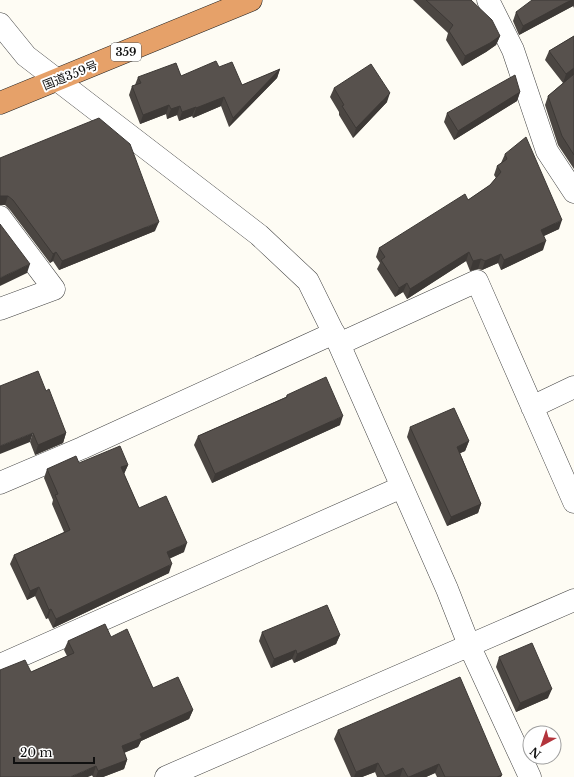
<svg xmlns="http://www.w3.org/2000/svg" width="574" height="777" font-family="'Libre Baskerville','Noto Sans JP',serif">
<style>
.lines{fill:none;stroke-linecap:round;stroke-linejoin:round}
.minor-casing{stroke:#434343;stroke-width:23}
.highway-casing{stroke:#212121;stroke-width:23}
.minor{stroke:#fff;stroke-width:22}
.highway{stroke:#e6a169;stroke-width:22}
.wall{fill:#4b4642}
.shaded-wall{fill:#3d3936}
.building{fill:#57514d;stroke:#3d3936}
.labels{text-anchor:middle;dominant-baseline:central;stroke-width:4;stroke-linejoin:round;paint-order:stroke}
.shield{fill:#fff;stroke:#585858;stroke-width:1}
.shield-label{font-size:11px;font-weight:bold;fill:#101010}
.street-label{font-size:12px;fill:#101010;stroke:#fff}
</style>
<rect width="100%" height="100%" fill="#fefcf4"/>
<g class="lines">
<!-- minor casing -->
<g class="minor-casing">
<path id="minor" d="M488,0l25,50 34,101 27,41
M0,24l26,32 233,179 49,46 31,63 108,245 22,56 61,132
M0,217l54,72 -54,20
M339,344l138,-63 97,221
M532,407l42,-20
M0,483l82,-35 252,-115
M0,665l402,-178
M166,777l408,-177"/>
</g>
<!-- highway casing -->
<g class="highway-casing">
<path id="highway" d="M0,103l251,-103"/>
</g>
<!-- minor -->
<use href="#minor" class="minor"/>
<!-- highway -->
<use href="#highway" class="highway"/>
</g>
<!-- wall -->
<path class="wall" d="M413,0h58l29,36 -4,9 -10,7 -24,14 -16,-26 2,-7z
M574,0v8l-1,-2 -54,29 -6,-14 3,-9z
M574,36v133l-16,-24 -13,-40 3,-9 15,-13 -18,-23 4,-9z
M219,67l23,18 38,-16 -3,9 -48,49 -8,-21 -28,12 -1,-2 -13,5 -2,-6 -10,4 -1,-5 -26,10 -11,-29 3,-9 3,-1 3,-8 43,-1z
M334,88l53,14 -34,36 -14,-23v-3l-9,-15z
M520,92l-3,9 -63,39 -10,-18 3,-9z
M505,154l54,75 -15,7 -1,14 -42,20 -3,-7 -16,7 -4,-1 -8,2 -4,-10 -59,38 -4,-7 -8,5 -18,-28 3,-6 -4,-6 3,-9 89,-48 22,-15 6,-7 -2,-3 3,-9 4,-3z
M0,158l155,73 -96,39 -6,-9 -3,2 -40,-53 -5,-5h-5z
M46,391l20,42 -3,10 -28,12 -5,-13z
M287,395l53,30 -128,58 -18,-38 4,-9 88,-39z
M410,427l59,14 -4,10 -5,2 21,51 -3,9 -31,13 -40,-89z
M79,463l49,2 -4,9 15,34 45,44 -15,7v14l-116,55 -5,-10 -2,1 -11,-23 -8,4 -17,-36 4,-9 50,-23 -12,-28 1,-4 -9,-22 3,-9z
M262,632l78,3 -4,9 -42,19 -2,-4 -21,9 -12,-27z
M111,637l42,51 40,22 -4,9 -48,22 -3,6 -14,6 3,7 -3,9 -21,8h-10l-62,-105 36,-16 -3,-6 4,-9z
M499,657l49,41 -32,14 -20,-45z
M338,730l164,45 -1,2h-64l-2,-4 -9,4h-49l-2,-5 -13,5h-11l-17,-38z"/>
<!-- shaded-wall -->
<path class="shaded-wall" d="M571,0h3v3l-1,3 -54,29 4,-9z
M500,36l-4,9 -10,7 -24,14 3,-10z
M574,68v7l-11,8 3,-9z
M280,69l-3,9 -48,49 4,-9z
M520,92l-3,9 -63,39 4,-9z
M390,93l-3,9 -34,36 3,-10z
M224,97l-3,9 -28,12 3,-10z
M169,105l-3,9 -26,10 3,-9z
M180,106l-3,9 -10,4 4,-10z
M196,107l-4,9 -13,5 3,-9z
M0,196h8l-3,9h-5z
M562,220l-3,9 -22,10 4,-9z
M159,222l-4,9 -96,39 3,-9z
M546,241l-3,9 -42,20 3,-10z
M56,252l-3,9 -3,2 3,-9z
M469,252l-3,9 -59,38 3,-10z
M501,254l-3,9 -16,7 3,-9z
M481,259l-3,10 -8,2 3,-10z
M30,264l-3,9 -27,13v-8z
M407,283l-4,9 -8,5 4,-9z
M343,416l-3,9 -128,58 3,-9z
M33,433l-3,9 -30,12v-8z
M66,433l-3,10 -28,12 3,-10z
M469,441l-4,10 -11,5 3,-9z
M128,465l-4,9 -6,3 3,-10z
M481,504l-3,9 -31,13 4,-9z
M187,543l-3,9 -21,9 4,-9z
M172,564l-3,9 -116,55 3,-9z
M39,587l-4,9 -8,4 3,-9z
M51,609l-3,9 -2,1 3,-9z
M340,635l-4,9 -42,19 3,-9z
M296,650l-4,9 -21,9 3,-9z
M552,689l-4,9 -32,14 4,-9z
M193,710l-4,9 -48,22 -3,6 -20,8 4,-9 18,-12z
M127,760l-3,9 -21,8h-7l2,-6z
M378,763l-3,9 -13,5h-8l2,-5z
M439,764l-4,9 -9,4h-17z
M96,766l-3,9 -5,2h-18z
M403,768l-3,9h-15v-1z"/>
<!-- building -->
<path class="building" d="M426,0h45l21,20 8,16 -10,7 -25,13 -16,-25 4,-6z
M532,0h39l-48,26 -7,-14z
M574,36v32l-8,6 -17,-23z
M216,61l3,6 13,-5 10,23 38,-16 -47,49 -9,-21 -28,11v-1l-14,5 -2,-6 -9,3 -2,-4 -26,10 -11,-29 9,-3 -3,-6 38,-14 5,13z
M371,64l19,29 -34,35 -14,-22 2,-1 -10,-17z
M574,74v81l-12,-19 -14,-40z
M515,75l5,17 -62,39 -11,-18z
M99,118l31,26 29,78 -97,39 -6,-9 -3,2 -40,-54 -5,-4h-8v-38z
M526,137l36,83 -21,10 5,11 -42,19 -3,-6 -16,7 -4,-2 -8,2 -4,-9 -59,37 -3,-6 -8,5 -18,-28 4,-3 -6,-9 86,-54 3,6 22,-15 11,-13 -4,-6 10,-7 -2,-5z
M0,224l30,40 -30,14z
M38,371l8,20 3,-2 17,44 -28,12 -5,-12 -33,13v-60z
M326,377l17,39 -128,58 -17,-38 89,-39v-2z
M454,408l15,33 -12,6 24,57 -30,13 -41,-90z
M120,446l8,19 -7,2 18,41 27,-12 21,47 -20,9 5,12 -116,55 -5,-10 -2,1 -10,-23 -9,4 -16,-36 56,-25 -15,-35 3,-1 -11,-25 29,-13 3,7z
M327,605l13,30 -43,19 -1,-4 -22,9 -12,-27z
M105,624l6,13 16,-8 26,59 25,-11 15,33 -53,24 2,4 -20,8 5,14 -29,11 -2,-5 -26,11h-70v-107l25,-10 6,12 43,-19 -6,-12z
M532,643l20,46 -32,14 -21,-46z
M460,677l42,98 -5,2h-52l-6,-13 -30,13h-1l-5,-9 -18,8 -7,-13 -22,9 -18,-42z"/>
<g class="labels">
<!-- shield labels -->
<rect class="shield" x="111" y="43" width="30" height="18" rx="3"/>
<g class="shield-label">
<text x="126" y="52">359</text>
</g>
<!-- street labels -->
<g class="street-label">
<text transform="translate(70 75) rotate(-22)">国道359号</text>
</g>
</g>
<!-- north arrow -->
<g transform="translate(542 745) rotate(220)"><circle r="19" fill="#ffffff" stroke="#9f9f9f"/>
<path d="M0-3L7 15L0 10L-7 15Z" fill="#b3343c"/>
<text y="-6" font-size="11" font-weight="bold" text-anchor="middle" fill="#101010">N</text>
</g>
<!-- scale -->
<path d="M14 757v6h80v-6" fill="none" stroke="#101010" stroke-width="2"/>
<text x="20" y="757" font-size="12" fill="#101010" stroke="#ffffff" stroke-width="3" paint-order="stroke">20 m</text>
</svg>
